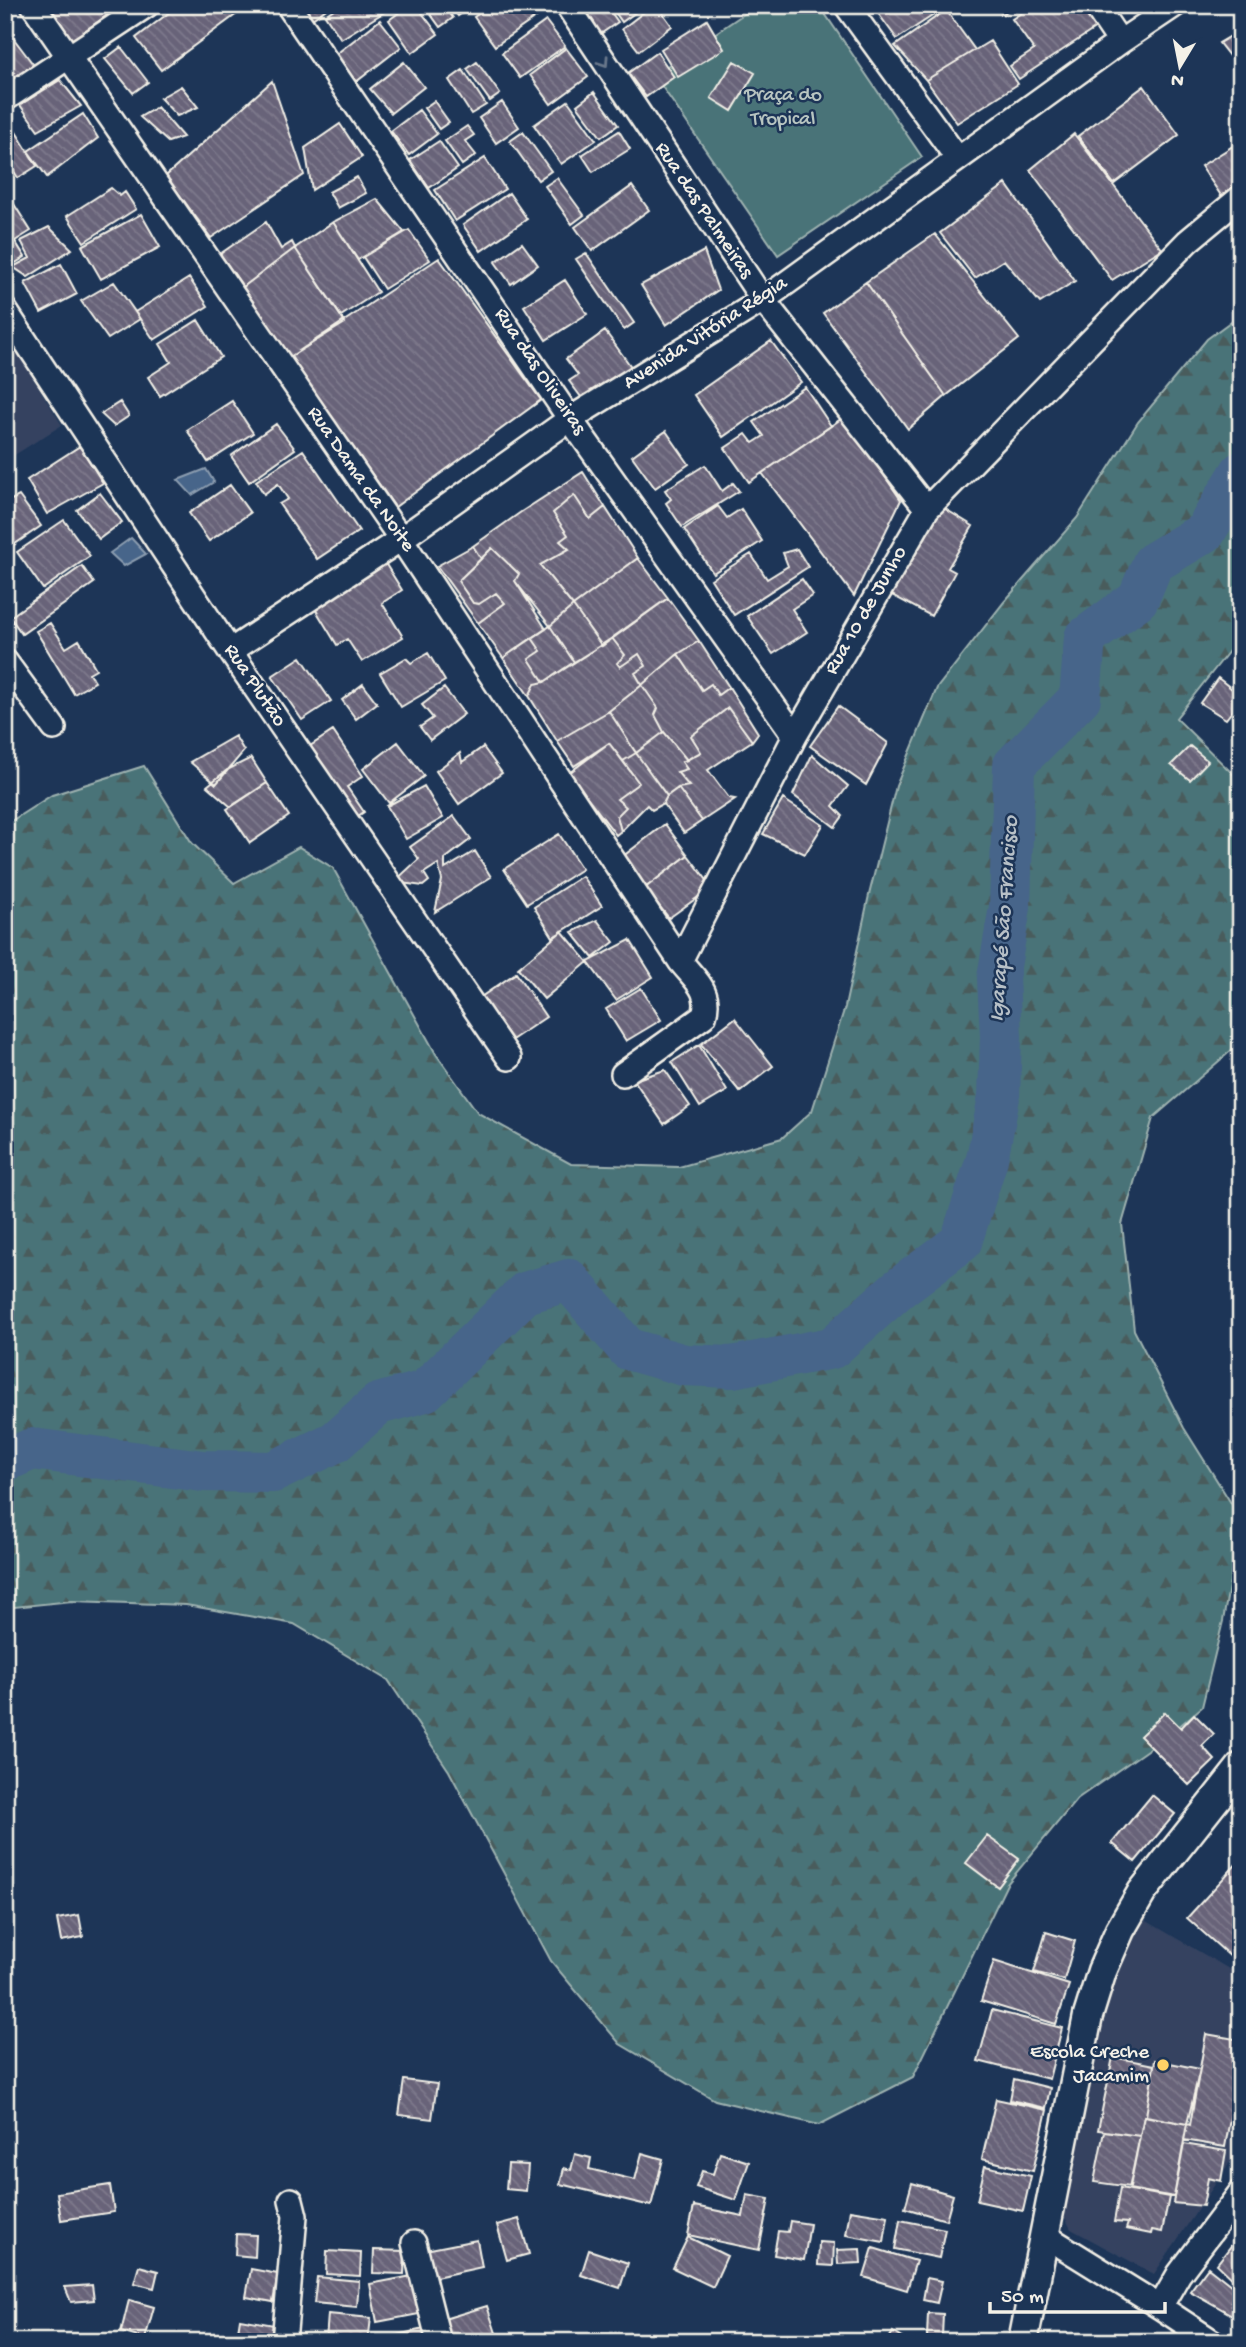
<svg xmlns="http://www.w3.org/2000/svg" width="1246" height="2347" font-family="'Gochi Hand',sans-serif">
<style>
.built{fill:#344361}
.forest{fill:url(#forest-firs);stroke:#9eb2b0;stroke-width:2}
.park{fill:#497378;stroke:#9eb2b0;stroke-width:2}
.water{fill:#46658a;stroke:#8c9db0;stroke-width:2}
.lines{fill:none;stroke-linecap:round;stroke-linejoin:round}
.river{stroke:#46658a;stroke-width:42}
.building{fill:url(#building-back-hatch);stroke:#f4f1e8;stroke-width:2}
.minor-casing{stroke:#f4f1e8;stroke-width:28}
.tertiary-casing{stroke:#f4f1e8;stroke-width:33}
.minor{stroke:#1d3557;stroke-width:23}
.tertiary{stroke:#1d3557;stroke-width:28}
.oneway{stroke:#68778a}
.poi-dot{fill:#ffd166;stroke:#1d3557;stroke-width:2.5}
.labels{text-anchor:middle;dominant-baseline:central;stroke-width:5;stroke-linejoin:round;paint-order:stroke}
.park-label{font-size:21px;fill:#b8c5c1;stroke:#1d3557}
.street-label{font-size:21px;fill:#f4f1e8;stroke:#1d3557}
.poi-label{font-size:21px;fill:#f4f1e8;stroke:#1d3557;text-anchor:end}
.water-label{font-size:23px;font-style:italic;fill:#b7c0c7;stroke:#1d3557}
</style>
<defs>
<pattern id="forest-firs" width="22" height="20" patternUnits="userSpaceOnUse" patternTransform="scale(1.75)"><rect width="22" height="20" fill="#497378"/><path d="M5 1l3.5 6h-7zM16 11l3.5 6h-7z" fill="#495b5c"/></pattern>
<pattern id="building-back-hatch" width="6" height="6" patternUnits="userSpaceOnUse" patternTransform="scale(1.75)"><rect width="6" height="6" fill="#686379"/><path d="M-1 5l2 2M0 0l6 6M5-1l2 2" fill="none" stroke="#7e7a8c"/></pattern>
</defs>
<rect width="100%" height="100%" fill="#1d3557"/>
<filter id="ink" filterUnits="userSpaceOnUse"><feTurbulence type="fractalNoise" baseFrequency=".0143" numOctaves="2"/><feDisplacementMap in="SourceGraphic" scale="14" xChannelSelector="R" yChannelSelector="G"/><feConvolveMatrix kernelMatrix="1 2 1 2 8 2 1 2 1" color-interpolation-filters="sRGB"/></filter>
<g filter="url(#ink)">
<!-- built -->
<path class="built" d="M5,333l57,92 -57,36z
M1140,1917l101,59v170l-87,128 -83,-45 -8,-15 35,-229z"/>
<!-- forest -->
<path class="forest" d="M1241,314v322l-65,82 65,64v260l-88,76 -31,106 12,106 50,98 57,91 -18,102 -21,86 -32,27 -93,65 -70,85 -94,193 -94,48 -104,-25 -95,-56 -69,-83 -102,-190 -61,-91 -94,-56 -108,-19 -114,-4 -67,7v-783l47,-30 92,-29 48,77 42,40 65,-36 34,21 103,186 42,59 93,51 108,3 103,-29 30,-27 33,-104 24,-112 27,-109 41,-98 67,-86 73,-84 61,-96 69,-83z"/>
<!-- park -->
<path class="park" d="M757,5h62l103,152 -144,98 -124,-180z"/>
<!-- water -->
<path class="water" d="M206,469l8,13 -22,13 -14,-15z
M131,538l15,16 -22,12 -14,-13z"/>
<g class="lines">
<!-- river -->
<path class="river" d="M5,1461l27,-12 171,22 70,1 62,-30 43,-38 47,-13 100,-98 44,-13 59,69 56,16 48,2 100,-19 65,-58 64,-48 26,-83 12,-62 2,-61 -3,-58 12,-71 4,-142 66,-67 5,-60 53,-39 15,-36 52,-31 36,-60"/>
</g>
<!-- building -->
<path class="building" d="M48,5h64l3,4 -44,33 -26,-34z
M179,5h70l-88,65 -25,-32z
M302,5h30l-20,14z
M340,5h42l4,6 -45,28 -16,-24z
M409,5h7l22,29 -26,19 -23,-33z
M424,5h20l9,13 -13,9z
M450,5h23l-15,11z
M490,5h46l6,8 -47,33 -21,-29z
M578,5h28l12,17 -19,13z
M610,5h20l6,7 -14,10z
M653,5h4l15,21 -33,25 -17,-22z
M872,5h77l-52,34z
M995,5h23l-16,9z
M1033,5h47l16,23 -77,51 -9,-13 24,-16 -22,-31z
M946,10l29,40 -49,30 -31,-34z
M380,20l21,27 -45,35 -21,-27z
M707,20l17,29 -46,28 -17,-28z
M546,21l19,25 -45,32 -18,-25z
M5,27l31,41 -28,21 -3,-4z
M1241,30v41l-22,-28z
M990,41l28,43 -61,39 -31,-43z
M121,47l27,35 -15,11 -28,-34z
M566,48l22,29 -37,27 -21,-29z
M657,52l17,25 -28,20 -18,-24z
M734,61l21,12 -23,38 -21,-13z
M404,62l20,25 -33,26 -21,-24z
M477,62l23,32 -10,7 -23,-32z
M463,70l23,35 -15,9 -22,-34z
M60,80l21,26 -43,24 -18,-25z
M272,81l32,94 -93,63 -45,-62z
M181,86l17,21 -21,9 -17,-18z
M1144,86l35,49 -65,49 -36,-48z
M594,92l24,33 -17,12 -24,-32z
M434,101l15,21 -10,7 -15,-21z
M568,101l28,39 -35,24 -27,-39z
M502,102l17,25 -23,16 -17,-25z
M157,107l26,30 -15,5 -28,-25z
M419,110l18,24 -28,21 -18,-24z
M83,114l15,24 -51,39 -19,-26z
M340,124l22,33 -50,33 -7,-42z
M467,126l7,9 -9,6 11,14 -14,10 -17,-24z
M619,131l11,18 -37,23 -11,-17z
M16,132l21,34 -19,12 -13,-21v-18z
M523,132l28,39 -13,9 -28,-39z
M1074,134l88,115 -50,31 -82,-110z
M439,141l19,27 -29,20 -19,-28z
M1233,146l8,15v24l-19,12 -21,-31z
M485,158l20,31 -50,32 -20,-31z
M357,177l9,16 -28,15 -9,-16z
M557,178l27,37 -12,9 -27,-38z
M1006,184l69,97 -35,22 -36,-43 -29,18 -35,-45z
M632,186l17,24 -57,41 -17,-24z
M111,188l9,8 5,-4 11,17 -52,33 -17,-26z
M5,190l26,41 -16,10 10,16 -16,10 -4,-5z
M509,193l18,26 -46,32 -18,-26z
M377,199l27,33 -46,28 -25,-38z
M141,214l19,33 -59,32 -19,-33z
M266,222l15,27 11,-7 3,6 -52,39 -23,-33z
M333,222l45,70 -37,24 -46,-68z
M49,227l23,22 -44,28 -15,-10 17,-9 -9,-17z
M409,230l21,30 -46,29 -21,-32z
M935,234l84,105 -73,57 -80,-114z
M522,243l16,22 -27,19 -16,-22z
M295,248l50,75 -55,34 -47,-70z
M704,251l14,39 -52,35 -25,-40z
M586,253l48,70 -10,7 -48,-71z
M439,258l102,142 -146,107 -105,-150z
M61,264l16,30 -36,19 -16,-30z
M189,278l19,28 -54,34 -19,-28z
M565,280l22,34 -41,26 -22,-34z
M114,282l26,37 -32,20 -27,-38z
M866,282l80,114 -38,33 -85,-116z
M198,320l23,37 -61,39 -12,-19 23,-15 -11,-18z
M605,331l27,37 -48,33 -15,-20 9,-6 -12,-16z
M771,341l30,41 -78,55 -29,-42z
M805,387l26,39 -82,56 -24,-34 21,-14 7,9 11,-7 -10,-14z
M232,401l21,32 -45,29 -21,-32z
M120,402l9,14 -15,10 -13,-12z
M844,417l57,83 -47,96 -92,-123z
M276,424l19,25 -46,33 -18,-26z
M666,431l23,33 -34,24 -23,-32z
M80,446l23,37 -56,31 -20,-34z
M303,450l56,81 -42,28 -38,-55 9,-5 -10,-15 -14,10 -8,-13z
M705,465l17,26 11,-8 6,8 -57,36 -16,-24 5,-4 -6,-9z
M583,472l22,35 -15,12 -16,-24 -21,18 15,22 -8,6 9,8 -29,16 33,41 -23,20 -35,-45 4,-7 -27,-26 -11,11 -8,-13 48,-34z
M230,485l20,28 -41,28 -20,-28z
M100,493l22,29 -23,17 -22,-29z
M574,495l16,24 15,-12 33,51 -65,48 -33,-41 29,-16 -9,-8 8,-6 -15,-22z
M19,496l22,30 -36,25v-48z
M718,506l9,12 14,-9 21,32 -49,32 -29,-44z
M942,507l31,19 -25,42 7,4 -24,44 -45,-24z
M64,520l26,36 -47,33 -26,-37z
M473,546l8,13 -23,22 15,22 6,1 17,-11 9,10 -27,20 -41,-57z
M492,548l27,26 -4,7 31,48 -43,29 -25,-35 27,-20 -9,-10 -17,11 -6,-1 -15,-22z
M797,549l11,18 -74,48 -23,-36 40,-25 16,25 21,-13 -5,-13z
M638,558l30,40 -66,48 -29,-40z
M385,563l17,27 -20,13 21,34 -41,25 -15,-23 -10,6 -23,-38z
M82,566l12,17 -72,51 -12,-17z
M802,579l11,16 -21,14 15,23 -34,22 -26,-38z
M668,598l31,43 -21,13 -36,31 -7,-12 11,-7 -7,-12 -19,13 -3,-4 8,-8 -13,-17z
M573,606l28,39 -27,17 -24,-36z
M50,623l16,25 13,-8 17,29 -7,4 6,9 -21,12 -38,-63z
M550,626l24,36 -30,20 -15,-23 12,-8 -9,-13z
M532,638l9,13 -12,8 15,23 -9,2 -6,12 -26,-38z
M612,638l13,17 -8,8 3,4 19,-13 7,12 -11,7 7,12 -33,26 -52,30 -28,-45 6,-12 9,-2z
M699,641l30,46 -11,8 -7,-11 -9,6 -24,-36z
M428,653l17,28 -44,26 -21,-34 26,-15 5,5z
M678,654l24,36 9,-6 7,11 11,-8 29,46 -6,8 -24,-33 -37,28 10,16 -14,8 -23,-28 -9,-17 3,-7 -16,-23z
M301,657l30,44 -29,19 -30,-44z
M1218,678l23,18v4l-15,19 -26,-16z
M363,684l14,19 -21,16 -14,-19z
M642,685l16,23 -3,7 9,17 -28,21 -27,-42z
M444,688l20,26 -34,26 -10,-13 13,-9 -11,-13z
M838,706l50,37 -22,42 -56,-39z
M728,708l24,33 -44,29 21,28 6,1 -33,22 -24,-33 11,-2 -12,-14 10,-3 -5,-7 19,-10 -10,-16z
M609,711l27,42 -13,8 -14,-18 -35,23 -17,-25z
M333,731l30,45 -16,11 17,25 -12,8 -48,-70z
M664,732l23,28 -5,2 5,7 -10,3 12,14 -11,2 -11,8 -31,-43z
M235,736l9,15 -28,33 -26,-22z
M398,742l26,34 -35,27 -26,-34z
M609,743l30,40 -22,16 9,8 -9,9 4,15 -5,4 -47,-62z
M1190,746l18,15 -18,19 -19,-15z
M483,747l19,26 -43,31 -23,-33 24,-18 2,9z
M636,753l31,43 -4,8 -11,6 -5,-5 -26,26 -4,-15 9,-9 -9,-8 22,-16 -16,-22z
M812,755l36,31 -15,20 10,10 -8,11 -42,-32z
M251,758l16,25 -36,24 -24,-21 20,-16z
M267,783l22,33 -39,27 -23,-34z
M424,786l19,32 -37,21 -19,-33z
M678,788l24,33 -18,12 -21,-29 4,-8z
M783,799l40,26 -18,29 -42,-20z
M454,816l17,23 -26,20v10l30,-18 16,26 -56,35 7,-32 -4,-16 -14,9 5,8 -6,5 -29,-4 25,-23 -9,-12z
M665,824l23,31 -43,33 -23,-31z
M559,834l23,35 -55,35 -23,-35z
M688,855l24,32 -43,31 -24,-30z
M582,876l20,30 -49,31 -19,-30z
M597,920l17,22 -21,16 -21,-26z
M562,931l26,31 -44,37 -26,-31z
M630,940l23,37 -37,23 -28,-38z
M516,973l30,44 -37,25 -31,-43z
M641,988l20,32 -35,21 -20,-32z
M735,1018l38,48 -33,26 -39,-48z
M699,1045l28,46 -27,16 -28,-45z
M665,1070l25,36 -26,18 -30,-44z
M1165,1712l16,16 13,-14 20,20 -12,12 13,14 -26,25 -49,-49z
M1152,1795l23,19 -40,48 -23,-19z
M987,1836l32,23 -21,28 -32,-24z
M1241,1859v107l-54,-48z
M79,1915l4,22 -22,4 -4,-22z
M1046,1932l29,9 -11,39 -30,-8z
M994,1961l75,24 -13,39 -75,-23z
M992,2010l70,18 -13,51 -71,-18z
M1206,2034l35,6v18l-16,89 -41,-7 3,-16 3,1z
M1113,2057l41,8 -8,51h-2l-4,20 -42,-6z
M1155,2060l45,9 -13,55 -41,-8z
M1014,2079l36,9 -4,20 -36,-8z
M404,2080l33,4 -5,35 -33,-4z
M996,2099l51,11 -14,61 -51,-12z
M1144,2116l43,8 -13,73 -45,-8z
M1104,2131l36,5 -10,51 -36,-5z
M1184,2144l42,7 -5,30 -13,-3 -5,28 -30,-3z
M642,2153l21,6 -12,47 -91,-22 4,-16 7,2 4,-16 16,4 -2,11 46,11z
M720,2153l29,9 -13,38 -40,-13 6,-16 11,3z
M508,2164l20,1 -2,26 -20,-2z
M985,2166l46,10 -8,35 -46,-10z
M912,2183l41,12 -7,25 -41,-12z
M110,2185l4,27 -53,8 -4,-27z
M1120,2188l49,9 -7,35 -10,-2 -1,4 -25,-5 2,-6 -14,-1z
M747,2195l22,4 -10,51 -71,-15 6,-29 49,10z
M850,2210l38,6 -4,26 -38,-7z
M519,2219l10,35 -22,6 -10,-35z
M900,2220l45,9 -6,29 -44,-9z
M790,2221l20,3 -6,36 -30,-5 4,-24 10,1z
M1241,2233v49l-2,3 -22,-21z
M236,2234l20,1 -1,22 -20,-2z
M688,2237l39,19 -14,31 -40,-19z
M477,2240l5,27 -51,11 -6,-28z
M819,2242l15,1 -1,23 -15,-1z
M873,2248l43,13 -9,29 -43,-13z
M860,2249l1,14 -23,1 -1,-14z
M374,2250l31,1 -1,23 -31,-1z
M589,2250l39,13 -8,25 -39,-13z
M327,2251l34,2 -1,23 -34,-2z
M139,2266l19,5 -4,17 -20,-5z
M1208,2267l33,26v27l-51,-29z
M251,2269l27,5 -5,28 -27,-5z
M412,2276l7,38 -42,8 -7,-38z
M317,2277l42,4 -2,26 -43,-4z
M927,2278l15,3 -5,22 -14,-3z
M92,2285l2,15 -23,2 -6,-15z
M129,2300l25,7 -9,32 -24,-7z
M487,2306l10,30 -19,6h-27l-7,-23z
M928,2313l15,1 -1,23h-15z
M328,2314l43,4 -3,24 -42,-2z
M240,2319l34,6 -3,17 -34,-4z
M424,2329l3,13h-34l-1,-6z
M893,2332l16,10h-22z"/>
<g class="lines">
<!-- minor casing -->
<g class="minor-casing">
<path id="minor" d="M33,5l368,534 279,422c15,19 32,30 24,55l-81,58
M288,5l282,414 225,317
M567,5l196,295 164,209
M846,5l112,154
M1095,5l25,37
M5,99l142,-94
M5,310l225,341 279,407
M230,651l171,-112 169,-120 193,-119 357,-258 55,-37
M5,661l49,67
M680,961l115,-225 132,-227 261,-268 53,-44
M1044,2235l116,72 53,35
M414,2243l25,99
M1160,2307l19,-33 62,-82
M284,2342l11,-126 -4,-16"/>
</g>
<!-- tertiary casing -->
<g class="tertiary-casing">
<path id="tertiary" d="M1023,2342l65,-326 14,-45 18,-41 22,-38 99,-125"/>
</g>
<!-- minor -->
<use href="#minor" class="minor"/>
<!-- tertiary -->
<use href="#tertiary" class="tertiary"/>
</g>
<!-- one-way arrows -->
<defs><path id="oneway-chevron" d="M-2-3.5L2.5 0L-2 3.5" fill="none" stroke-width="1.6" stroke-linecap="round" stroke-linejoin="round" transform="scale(1.75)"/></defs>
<use class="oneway" href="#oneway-chevron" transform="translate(604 62) rotate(56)"/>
</g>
<!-- markers -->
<circle class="poi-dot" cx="1163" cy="2065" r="7"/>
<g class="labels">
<!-- park labels -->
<g class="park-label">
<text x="783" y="96">Praça do<tspan x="783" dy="24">Tropical</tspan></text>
</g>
<!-- street labels -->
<g class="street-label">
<text transform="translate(703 211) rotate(56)">Rua das Palmeiras</text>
<text transform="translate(706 334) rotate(-33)">Avenida Vitória Régia</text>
<text transform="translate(539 372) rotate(56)">Rua das Oliveiras</text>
<text transform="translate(360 480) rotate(55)">Rua Dama da Noite</text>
<text transform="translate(867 611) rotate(-60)">Rua 10 de Junho</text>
<text transform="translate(254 686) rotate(56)">Rua Plutão</text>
</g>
<!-- poi labels -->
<g class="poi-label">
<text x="1149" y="2053">Escola Creche<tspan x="1149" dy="24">Jacamim</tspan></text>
</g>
<!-- water labels -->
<g class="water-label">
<text transform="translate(1005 919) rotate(-86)">Igarapé São Francisco</text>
</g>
</g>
<!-- margin -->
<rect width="1246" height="2347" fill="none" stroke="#1d3557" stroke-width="28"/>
<rect x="14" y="14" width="1218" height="2319" fill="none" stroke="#f4f1e8" stroke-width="2.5" filter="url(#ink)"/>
<!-- north arrow -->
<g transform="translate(1180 66) rotate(190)" stroke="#1d3557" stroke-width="5" paint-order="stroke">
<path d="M0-5L12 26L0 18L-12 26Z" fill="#f4f1e8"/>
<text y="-10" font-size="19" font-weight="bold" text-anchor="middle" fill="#f4f1e8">N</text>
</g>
<!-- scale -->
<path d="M990 2302v10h175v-10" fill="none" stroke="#f4f1e8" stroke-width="3.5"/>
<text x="1001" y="2302" font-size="21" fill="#f4f1e8" stroke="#1d3557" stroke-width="5" paint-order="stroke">50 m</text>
</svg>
